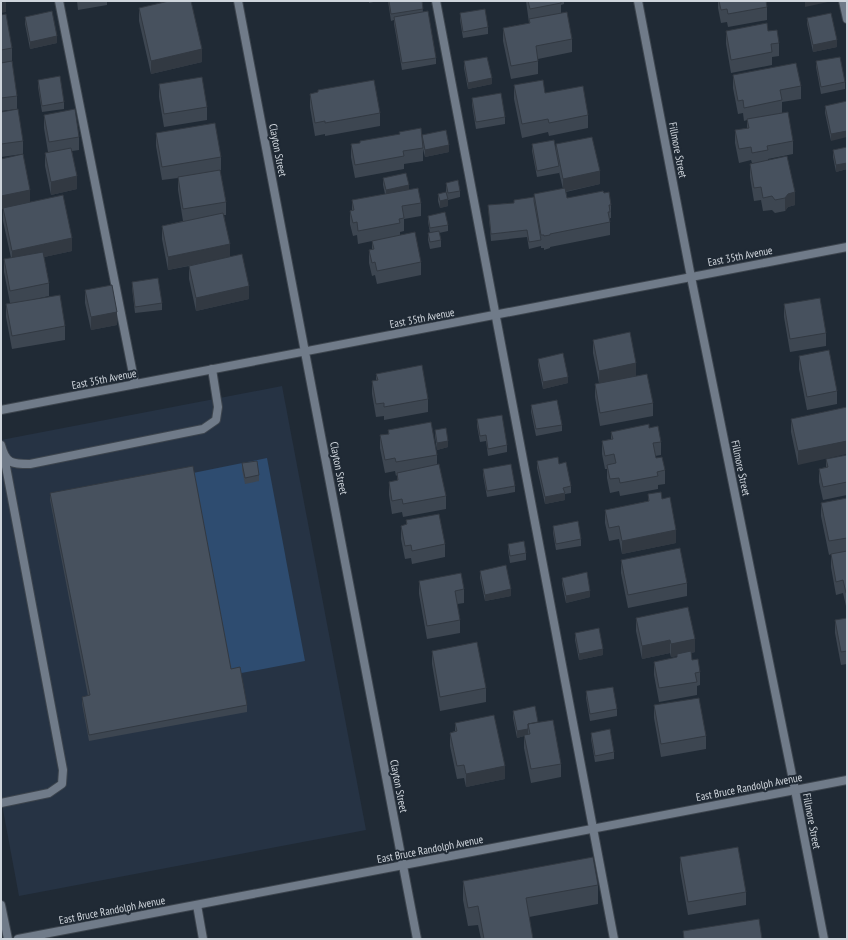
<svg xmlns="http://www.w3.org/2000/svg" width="848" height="940" font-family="'PT Sans Narrow',sans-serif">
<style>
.built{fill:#263344}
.green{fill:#2e4c70}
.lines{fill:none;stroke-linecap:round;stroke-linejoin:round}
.service-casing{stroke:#3d454e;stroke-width:10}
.minor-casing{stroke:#3d454e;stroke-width:10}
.tertiary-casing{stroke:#3d454e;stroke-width:10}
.service{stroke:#707b89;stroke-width:8}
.minor{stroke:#707b89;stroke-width:8}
.tertiary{stroke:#707b89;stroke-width:8}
.wall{fill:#3d4651}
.shaded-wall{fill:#323942}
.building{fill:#47515e;stroke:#323942}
.labels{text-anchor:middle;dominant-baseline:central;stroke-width:4;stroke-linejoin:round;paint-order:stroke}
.street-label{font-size:11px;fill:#cfd5dc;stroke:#202a35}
</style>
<rect width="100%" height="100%" fill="#202a35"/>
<!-- built -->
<path class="built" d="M282,386l84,444 -347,66 -18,-97v-359z"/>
<!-- green -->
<path class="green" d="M267,458l38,203 -74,14 -38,-202z"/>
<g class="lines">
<!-- service casing -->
<g class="service-casing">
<path id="service" d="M59,1l76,383
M436,1l178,938
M843,1l4,18
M1,445c5,19 11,19 29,19l173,-35 13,-9 2,-13 -6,-38
M1,803l48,-10 13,-9 1,-14 -59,-314
M197,905l6,34"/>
</g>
<!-- minor casing -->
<g class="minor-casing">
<path id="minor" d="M238,1l179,938
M638,1l53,276 104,513 29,149
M1,410l846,-163
M1,905l7,34"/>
</g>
<!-- tertiary casing -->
<g class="tertiary-casing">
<path id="tertiary" d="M18,939l829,-159"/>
</g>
<!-- service -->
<use href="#service" class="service"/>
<!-- minor -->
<use href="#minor" class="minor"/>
<!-- tertiary -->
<use href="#tertiary" class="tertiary"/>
</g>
<!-- wall -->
<path class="wall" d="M77,1h30v4l-29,5z
M369,1h9l-9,2z
M388,1h34l1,11 13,46v6l-34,6 -8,-46v-4l-3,1z
M526,1h38v3l-3,1v8l11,26v13l-34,7v15l-27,5 -8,-38v-13l26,-5z
M718,1h48l1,6v13l-39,7 -1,-5 -6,1 -3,-15z
M139,8l63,54 -51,12 -12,-53z
M460,13l28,14v7l-25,4 -3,-18z
M1,15l11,33v13l-11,2z
M25,17l32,26 -27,6 -5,-25z
M807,18l30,29 -24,5 -6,-28z
M726,31h42l11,12v13l-7,1v8l-41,8 -5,-29z
M464,61l28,23 -24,5 -4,-21z
M816,61l29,21v7l-24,5 -5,-27z
M1,63l16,33v13l-16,2z
M733,75l68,11v13l-19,3v11l11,28v13l-25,5v1l27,45 -7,2 -3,4 -10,2 -3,-3 -9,1 -2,-11 -7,1 -4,-24v-13l2,-1 -1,-3 -12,3 -4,-20v-13l12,-2v-8l-3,1 -1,-8 -5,1 -5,-26z
M38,80l26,22v7l-22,3 -4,-25z
M159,84l48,23v13l-43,7 -5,-30z
M514,85l31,8 43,22v13l-39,8 -1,-4 -26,6 -8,-39z
M318,90l62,23v13l-55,10v-2l-10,2 -5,-29v-13l8,-2z
M472,98l33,19v7l-29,5 -4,-24z
M847,101l-16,40 -6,-28v-7z
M1,112l22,29v13l-22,3z
M44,115l35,22v13l-7,1 5,38 -26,6 -6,-29v-13l3,-1 -4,-24z
M156,133l65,24v13h-1l6,32v13h-2l6,42 19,42 -53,12 -7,-32v-13l-21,4 -6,-31v-13l21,-5 -5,-31v-12l-16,2 -6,-34z
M422,135l27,17 -24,5 -2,-8v12l-19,3v5l-49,9 -4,-21v-13z
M532,144l24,6v-6l44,40 -34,8 1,6 37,-5 7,12v13h-1v17l-60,12v1l-6,2v-2h-3v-2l-12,3 -2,-12 -36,4 -3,-36 26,-2 20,-6v-3l29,-5 -4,-17v1l-22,4 -5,-26z
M847,147v22l-11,3 -3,-15v-7z
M1,159l29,43 42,49 -28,6 5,26v13l-18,4 34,26v14l-53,9 -6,-32v-13l4,-1 -6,-31v-13l7,-1 -8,-37v-12h-2z
M383,178l26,12 12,13v13l-17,3v12l-4,1v3l21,27v13l-44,9 -2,-9 -3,1 -3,-13v-13l3,-1v-8l-14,3 -1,-9 -4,1 -3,-12v-13l2,-1v-10l33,-6 -2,-9z
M446,183l14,8v6l-12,3v6l-8,2 -2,-7v-7l8,-1z
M428,216l20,9v6l-9,2 2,7v7l-11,2 -2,-9v-7h2l-2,-11z
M132,282l30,21v7l-27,3 -3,-25z
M846,287h1v11l-1,-4z
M85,290l32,35 -26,5 -6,-27z
M784,304l42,29v13l-36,6 -6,-35z
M593,340l43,36 17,27v13l-53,10 -5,-29v-13l4,-1 -6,-30z
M799,356l38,35v13l-30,6 -8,-41z
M538,359l30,24 -25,6 -5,-24z
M376,374l52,25v13l-44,8v-4l-8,1 -4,-23v-13l4,-1z
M531,405l31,20v6l-26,5 -5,-24z
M847,407l-49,58 -7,-33v-13z
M477,419l30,26v7l-19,4 -2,-15 -6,1 -3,-16z
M649,428l12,14v13l-6,1 1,2 9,12v14l-7,1v4l-38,7 -1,-5 -9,2 -3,-15v-9h-2l-3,-15v-13l9,-2v-7z
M388,430l49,25v10l9,31v13l-43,8 -1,-5 -10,2 -3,-19v-13l8,-1v-6l-1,1 -1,-5 -10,2 -5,-25v-13l8,-1z
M435,430l13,17 -11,3 -2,-14z
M847,455v40l-24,5 -4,-18v-13l7,-2v-8z
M537,461l22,3 12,22v7l-6,1v6l-20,4 -8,-36z
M242,463l17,12v6l-14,3 -3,-14z
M483,469l32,17v6l-28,5 -4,-22z
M50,493l181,176 16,36v7l-158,29 -7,-37v-7l6,-1 -38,-196z
M648,494l14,5 14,44 -54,11 -3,-15 -10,2 -4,-18v-13l43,-9z
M847,498v108h-1l-3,-13 -7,2 -5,-28v-13l-2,1 -8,-39v-13z
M406,520l39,24v13l-33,7 -1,-6 -6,1 -4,-20v-13l5,-1z
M553,526l28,13v7l-25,4 -3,-17z
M508,544l18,9v7l-16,3 -2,-12z
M621,560l66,23v13l-59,12 -7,-35z
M480,571l31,25 -26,5 -5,-23z
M562,578l28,19 -24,6 -4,-19z
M419,581l45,8v14l-7,1 3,16v13l-33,6 -8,-45z
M636,618l59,34 -4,1 1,7 8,12v13l-3,1v9l-38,7 -5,-27v-13l23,-5v-1l-6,1 -1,-4 -28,6 -6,-28z
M847,618v46l-6,1 -6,-32v-13z
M575,633l28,22 -24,5 -4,-20z
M432,651l54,37v14l-46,9 -8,-47z
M846,688h1v16l-1,-3z
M586,691l31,18v7l-27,5 -4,-23z
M654,705l52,31v13l-45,8 -7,-39z
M513,711l25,11 23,42v13l-30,6 -7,-35v-12l-7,2 -4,-20z
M455,723l50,56 -39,8 -2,-9 -7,1 -7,-33v-13l5,-2z
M591,733l23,19v7l-19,3 -4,-23z
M680,857l66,35v13l-58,10 -8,-45z
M463,881l135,4v19l-69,13 4,22h-52l-3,-14 -10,1 -5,-26z"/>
<!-- shaded-wall -->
<path class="shaded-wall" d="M1,1h5v11l-5,1z
M805,1h23v1l-23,5z
M57,36v7l-27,6v-7z
M837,40v7l-24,5v-7z
M202,49v13l-51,12v-13z
M492,78v6l-24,5v-6z
M847,131v6l-16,4v-7z
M449,145v7l-24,5v-7z
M847,163v6l-11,3v-7z
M600,171v13l-37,8v-13z
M77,176v13l-26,6v-13z
M409,185v7l-23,5v-7z
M30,190v13l-29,6v-13z
M795,192v13l-7,2 -3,4v-13l3,-4z
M448,199v7l-8,2v-7z
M72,238v13l-60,13v-13z
M230,244v13l-62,13v-13z
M249,286v13l-53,12v-13z
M117,312v13l-26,5v-13z
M636,363v13l-37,8v-13z
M568,377v6l-25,6v-7z
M448,441v6l-11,3v-7z
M847,441v13l-49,11v-14z
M565,493v7l-20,4v-7z
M676,530v13l-54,11v-13z
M511,589v7l-26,5v-6z
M590,591v6l-24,6v-7z
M695,639v13l-18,4v-2v2l-6,1v-13z
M670,640v13l-28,6v-13z
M603,649v6l-24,5v-6z
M528,729v6l-11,3v-7z
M505,766v13l-39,8v-13z"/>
<!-- building -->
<path class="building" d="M169,1h22l11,48 -51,12 -12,-53z
M389,1h33l1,8 -32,5z
M528,1h33v2l-31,6z
M719,1h47l1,6 -39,7 -1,-5 -6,1z
M485,9l3,18 -25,5 -3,-19z
M52,11l5,25 -27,6 -5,-25z
M428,11l8,47 -34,5 -8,-46z
M567,12l5,27 -36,7 2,15 -27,5 -8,-38 27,-5 -1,-4z
M831,13l6,27 -24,5 -6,-27z
M6,14l6,34 -11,2v-35z
M767,23l1,8 9,-1 2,13 -8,1 1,8 -41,8 -5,-29z
M487,57l5,21 -24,5 -4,-22z
M840,57l5,25 -24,5 -5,-26z
M12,61l5,35 -16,2v-35z
M796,63l5,23 -21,4 2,10 -38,8 -1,-8 -5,1 -5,-26z
M60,76l4,26 -22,4 -4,-26z
M202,77l5,30 -43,7 -5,-30z
M374,80l6,33 -55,10v-2l-10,2 -5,-29 8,-2v-2z
M543,80l2,13 38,-7 5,29 -39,8 -1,-4 -26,5 -8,-39z
M501,93l4,24 -29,5 -4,-24z
M847,101v30l-16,3 -6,-28z
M18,109l5,32 -22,3v-32z
M75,109l4,28 -30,5 -5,-27z
M788,112l5,29 -26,5 1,4 -16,3 -1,-6 -12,2 -4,-19 14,-2 -2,-9z
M215,123l6,34 -59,10 -6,-34z
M421,128l2,20 -20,3 1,5 -49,9 -4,-21 9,-1v-2l40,-7 -1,-2z
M446,130l3,15 -24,5 -3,-15z
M592,137l8,34 -37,8 -7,-35z
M554,140l5,26 -22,5 -5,-27z
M847,147v16l-11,2 -3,-15z
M71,148l6,28 -26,6 -6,-29z
M23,154l7,36 -29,6v-37z
M787,156l8,36 -7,2 -3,4 -10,2 -3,-4 -9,2 -2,-11 -7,1 -4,-24z
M220,170l6,32 -43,7 -5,-32z
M406,173l3,12 -23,5 -3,-12z
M458,180l2,11 -12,2 -2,-10z
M418,188l3,15 -19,3 2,12 -5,1 1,4 -42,8 -1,-9 -4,1 -3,-12 4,-1 -2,-10z
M565,188l2,10 36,-7 1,2 5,-1 2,13h-2l1,7h-2l2,10 -60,12v1l-6,1v-1h-3l-7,-41z
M446,192l2,7 -8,2 -2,-7z
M63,195l9,43 -60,13 -9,-43z
M534,197v4l7,39 -12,2 -2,-12 -36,4 -3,-29 26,-2v-3z
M445,212l3,13 -18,3 -2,-12z
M223,213l7,31 -62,13 -6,-31z
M439,231l2,9 -11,2 -2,-9z
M415,232l6,30 -44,9 -2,-9 -3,1 -3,-13 5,-1 -2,-8z
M43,252l6,31 -39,8 -6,-32z
M242,254l7,32 -53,12 -7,-32z
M158,278l4,25 -27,4 -3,-25z
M112,285l5,27 -26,5 -6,-27z
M60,295l5,31 -53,10 -6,-32z
M820,298l6,35 -36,6 -6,-35z
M630,332l6,31 -37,8 -6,-31z
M829,350l8,41 -30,6 -8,-41z
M563,353l5,24 -25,5 -5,-23z
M422,365l6,34 -44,8v-4l-8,1 -4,-23 6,-1 -2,-6z
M647,374l6,29 -53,10 -5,-29z
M557,400l5,25 -26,4 -5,-24z
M847,407v34l-49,10 -7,-32z
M502,415l5,30 -19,4 -2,-14 -6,1 -3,-17z
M431,422l6,33 -41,7 -1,-4 -10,2 -5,-25 9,-1 -1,-4z
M649,424v4l9,-2 3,16 -8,1 3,15 6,-1 3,13 -8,2 1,4 -38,7 -1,-5 -9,1 -3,-14 9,-2 -2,-9 -9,2 -3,-15 11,-2 -2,-7z
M446,428l2,13 -11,2 -2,-13z
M847,455v27l-24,5 -4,-18 9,-2 -2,-8z
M558,457l1,7 7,-2 5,24 -8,2 2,5 -20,4 -8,-36z
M257,461l2,14 -14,3 -3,-15z
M439,464l7,32 -43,8 -1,-5 -10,2 -3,-19 9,-2 -1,-7z
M511,464l4,22 -28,5 -4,-22z
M193,466l38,203 9,-2 7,38 -158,30 -7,-38 8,-2 -40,-202z
M661,492l1,7 8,-2 6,33 -54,11 -3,-15 -10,2 -4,-18 44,-9 -1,-7z
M847,498v40l-18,3 -8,-38z
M439,514l6,30 -33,7 -1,-6 -6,1 -4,-20 6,-2 -1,-4z
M578,521l3,18 -25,5 -3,-18z
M524,541l2,12 -16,3 -2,-12z
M680,548l7,35 -59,12 -7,-35z
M847,551v42h-1l-3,-13 -7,2 -5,-28z
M506,565l5,24 -26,6 -5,-24z
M587,572l3,19 -24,5 -4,-18z
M461,573l3,16 -9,2 5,29 -33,6 -8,-45z
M688,607l7,32 -24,5 -1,-4 -28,6 -6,-28z
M847,618v33l-6,1 -6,-32z
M599,628l4,21 -24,5 -4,-21z
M477,642l9,46 -46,9 -8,-46z
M691,651l1,9 6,-1 2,13 -5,1 2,9 -38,6 -5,-26 23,-5v-3z
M613,687l4,22 -27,5 -4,-23z
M699,698l7,38 -45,8 -7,-39z
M535,706l3,16 -10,2v5l-11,2 -4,-20z
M494,715l11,51 -39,8 -2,-9 -7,1 -7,-33 7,-2 -2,-8z
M553,720l8,44 -30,5 -7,-34 6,-1 -2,-10z
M610,729l4,23 -19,4 -4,-23z
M738,847l8,45 -58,10 -8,-45z
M593,857l5,28 -72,13 7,41h-49l-6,-33 -10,2 -5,-27z
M759,919l3,20h-78l-1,-8z"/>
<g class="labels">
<!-- street labels -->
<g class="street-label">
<text transform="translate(278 150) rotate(79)">Clayton Street</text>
<text transform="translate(678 150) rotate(79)">Fillmore Street</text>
<text transform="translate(740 256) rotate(-11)">East 35th Avenue</text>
<text transform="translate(422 318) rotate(-11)">East 35th Avenue</text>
<text transform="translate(104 379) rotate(-11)">East 35th Avenue</text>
<text transform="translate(339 468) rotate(79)">Clayton Street</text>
<text transform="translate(741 468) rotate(78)">Fillmore Street</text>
<text transform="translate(399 786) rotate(79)">Clayton Street</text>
<text transform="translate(749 787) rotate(-11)">East Bruce Randolph Avenue</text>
<text transform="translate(812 821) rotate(79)">Fillmore Street</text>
<text transform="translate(430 849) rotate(-11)">East Bruce Randolph Avenue</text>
<text transform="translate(112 910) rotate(-11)">East Bruce Randolph Avenue</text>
</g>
</g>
<!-- border -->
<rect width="848" height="940" fill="none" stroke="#cfd5dc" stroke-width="4"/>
</svg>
